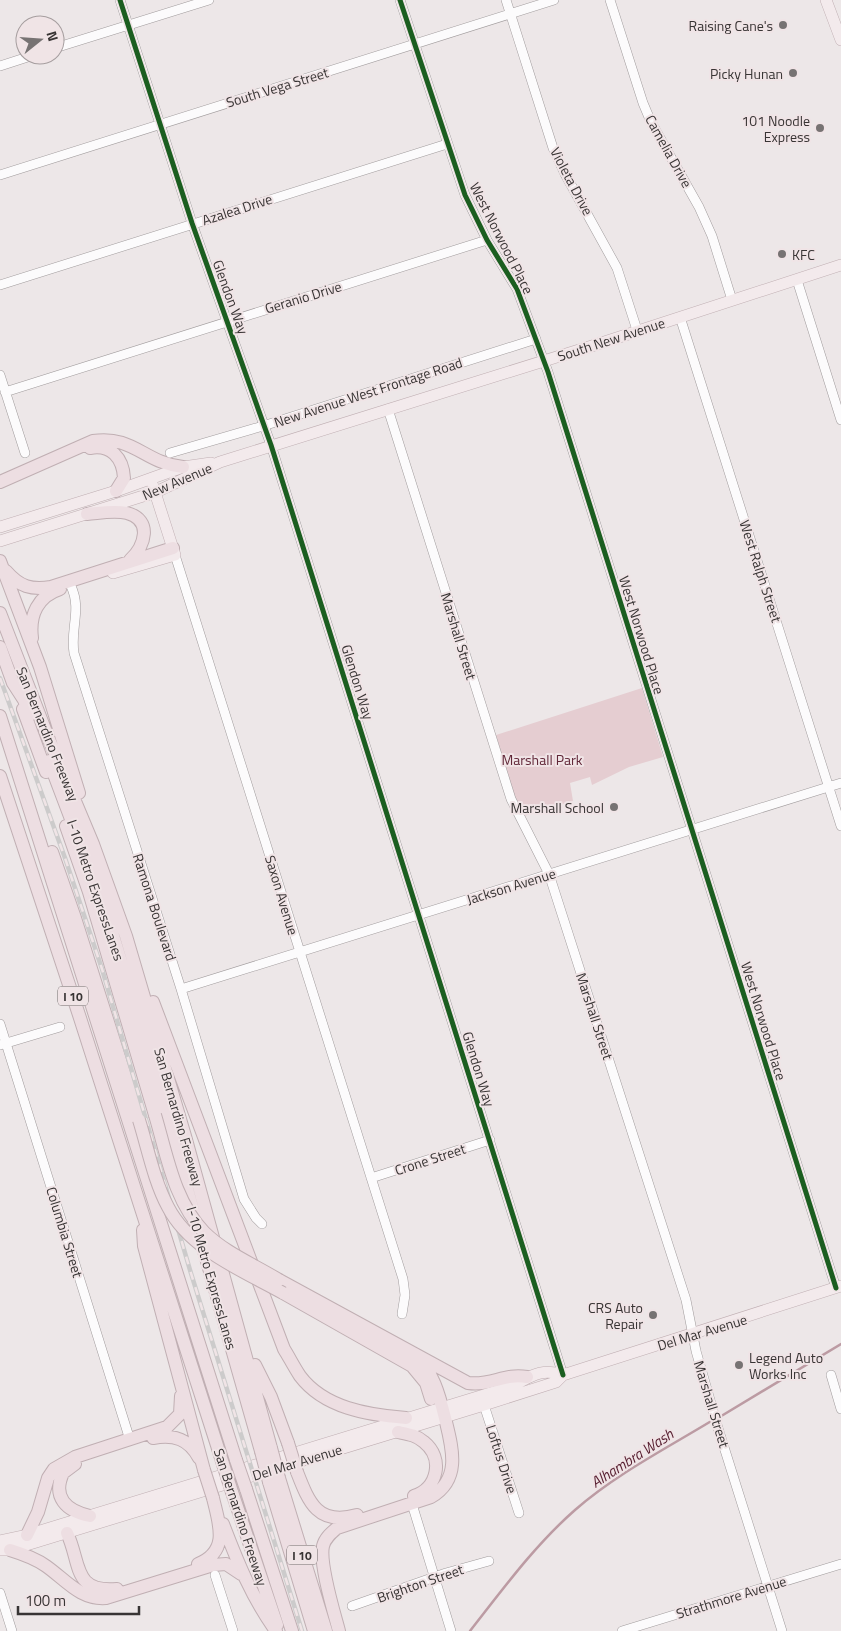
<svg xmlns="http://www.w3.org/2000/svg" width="841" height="1631" font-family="'Titillium Web',sans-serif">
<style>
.green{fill:#e5cdd1}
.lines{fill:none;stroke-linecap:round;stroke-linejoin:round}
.stream{stroke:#bc9ba3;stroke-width:2.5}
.minor-casing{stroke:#a19c9d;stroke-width:10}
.major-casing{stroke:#c0afb3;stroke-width:12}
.highway-casing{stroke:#c0afb3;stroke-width:14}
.minor{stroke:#fcfbfc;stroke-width:9}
.major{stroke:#f3eaec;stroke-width:11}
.highway{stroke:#eddee2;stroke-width:12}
.rail-casing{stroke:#cccbcb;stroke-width:4.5}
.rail{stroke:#f0e4e6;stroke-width:2.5;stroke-dasharray:8;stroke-linecap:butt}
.highway-bridge-casing{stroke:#c0afb3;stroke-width:14;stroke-linecap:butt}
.highway-bridge{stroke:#eddee2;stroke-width:12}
.cycleway-casing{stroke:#f0e4e6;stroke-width:8}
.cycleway{stroke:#1b5e20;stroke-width:5}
.poi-dot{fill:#777373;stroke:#f0e4e6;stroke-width:2}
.labels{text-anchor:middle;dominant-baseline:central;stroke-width:4;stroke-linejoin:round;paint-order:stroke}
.shield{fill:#f0e4e6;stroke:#6f6969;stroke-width:1}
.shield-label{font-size:12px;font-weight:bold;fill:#383434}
.poi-label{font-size:14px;fill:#383434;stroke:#f0e4e6;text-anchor:end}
.street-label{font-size:14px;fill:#383434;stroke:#f0e4e6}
.park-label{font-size:14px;fill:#612738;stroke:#f0e4e6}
.water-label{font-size:15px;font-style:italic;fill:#551c2e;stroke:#f0e4e6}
</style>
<rect width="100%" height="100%" fill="#ede7e8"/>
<!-- green -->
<path class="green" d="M642,688l21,69 -34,10 -37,18 -2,-8 -20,6 3,18 -49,15 -9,-15 -19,-66z"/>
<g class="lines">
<!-- stream -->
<path class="stream" d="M718,1418l123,-74
M470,1631c33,-42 65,-86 105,-121 41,-36 92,-62 138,-90"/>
<!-- minor casing -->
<g class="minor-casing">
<path id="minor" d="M120,0l72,223 79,222 292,930
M400,0l65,195 22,45 30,49 31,83 288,916
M506,0l47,148 12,26 52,94 20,62
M610,0l33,103 8,19 48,85 13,29 20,64
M55,48l154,-48
M0,66l34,-11
M0,175l554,-175
M797,280l44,140
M0,285l447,-141
M680,317l161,509
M0,375l25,78
M5,392l482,-152
M388,409l123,390 38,75 137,426 10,51 22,77 64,203
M170,453l93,-27 273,-87
M175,555l228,724 2,16 -3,19
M71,586c11,24 -1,42 3,67l107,336 63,210 12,19 6,6
M181,989l660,-206
M0,1024l130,416
M0,1045l60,-18
M371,1178l119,-38
M831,1375l10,34
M484,1405l35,108
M412,1504l39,127
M215,1575l18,56
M0,1593l12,38
M352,1606l94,-33 43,-12
M622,1631l219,-67"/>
</g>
<!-- major casing -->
<g class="major-casing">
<path id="major" d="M826,0l15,40
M0,527l116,-36 67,-24 28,-4
M0,541l156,-49 64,-30 375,-117 246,-80
M113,573l62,-18 -22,-69
M0,1541l27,-6 483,-148c19,-9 30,-20 53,-12
M0,1550h10l474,-145 72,-23 7,-7 278,-89"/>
</g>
<!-- highway casing -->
<g class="highway-casing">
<path id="highway" d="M90,448c21,-4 33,10 34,30l-8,13
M0,482l93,-41c41,-6 51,22 90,26
M87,514c13,-1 27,-4 40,-1 26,7 18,33 3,47
M0,561l40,106 39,126
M6,571c14,16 25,19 45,16l122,-39
M0,613l46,119 47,112 33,92 59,200 86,312
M32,638c-3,-23 6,-42 28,-49
M0,647l13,36 11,17 6,15
M23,709l23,63
M0,716l236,744
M49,761l55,145 48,157 44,158
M0,776l80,242 143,446
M66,826l23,66 66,223
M52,852l23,66 64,202
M153,1002l131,347c5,8 10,18 16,27 24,32 68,39 106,42
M143,1230l1,16 60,224
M201,1240l60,211
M279,1280l189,103c24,3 36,-10 59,-6
M283,1293l129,73 14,17 5,16
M255,1365l16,32 17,46
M398,1432c10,2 18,3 26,10 20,16 14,46 -10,54
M153,1438c21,-4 36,1 46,20
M75,1464l-12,9c-11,24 3,38 27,43
M297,1472c12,31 21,54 60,43
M279,1478l47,153
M269,1482l45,149
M246,1489l46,142
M232,1492l45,133
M223,1524c15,39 28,72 53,107
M67,1533c14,29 5,60 50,56
M27,1535l11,-23 10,-34 6,-9 21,-12 92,-30 13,-13 1,-18
M10,1550c13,4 25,8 36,16 20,14 34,34 60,32l107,-33 13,-1 15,10
M198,1564c32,-13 21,-40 15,-66
M339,1631c-5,-19 -20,-67 -16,-85 2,-8 8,-13 14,-18l94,-31c31,-18 21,-50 14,-79 -6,-24 -12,-46 -30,-64"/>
</g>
<!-- minor -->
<use href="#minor" class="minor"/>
<!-- major -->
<use href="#major" class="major"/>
<!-- highway -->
<use href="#highway" class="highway"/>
<!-- rail casing -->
<g class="rail-casing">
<path id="rail" d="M0,678l65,180 37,111 88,301 112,361"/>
</g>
<!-- rail -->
<use href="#rail" class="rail"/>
<!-- highway-bridge casing -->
<g class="highway-bridge-casing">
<path id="highway-bridge" d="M155,1115c12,40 19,86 49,117 21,21 51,33 75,48
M139,1120c9,29 15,61 29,87 22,43 76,64 115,86
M288,1443l9,29
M271,1448l8,30
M261,1451l8,31
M236,1460l10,29
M223,1464l9,28
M204,1470l9,28"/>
</g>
<!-- highway-bridge -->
<use href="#highway-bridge" class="highway-bridge"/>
<!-- cycleway casing -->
<g class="cycleway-casing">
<path id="cycleway" d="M120,0l72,223 79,222 292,930
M400,0l65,195 22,45 30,49 31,83 288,916"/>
</g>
<!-- cycleway -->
<use href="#cycleway" class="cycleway"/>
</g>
<!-- markers -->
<g class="poi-dot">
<circle cx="783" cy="25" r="5"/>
<circle cx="793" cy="73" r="5"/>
<circle cx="820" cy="128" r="5"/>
<circle cx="782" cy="254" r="5"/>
<circle cx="614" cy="807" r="5"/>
<circle cx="653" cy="1315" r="5"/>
<circle cx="739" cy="1365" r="5"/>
</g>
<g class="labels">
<!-- shield labels -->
<g class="shield">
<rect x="58" y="986.5" width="30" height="19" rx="4"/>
<rect x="287" y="1545.5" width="30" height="19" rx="4"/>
</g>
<g class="shield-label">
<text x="73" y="996">I 10</text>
<text x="302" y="1555">I 10</text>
</g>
<!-- poi labels -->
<g class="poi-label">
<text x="773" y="25">Raising Cane's</text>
<text x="783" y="73">Picky Hunan</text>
<text x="810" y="120">101 Noodle<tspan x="810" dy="16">Express</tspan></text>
<text x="792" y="254" text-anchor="start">KFC</text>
<text x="604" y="807">Marshall School</text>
<text x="643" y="1307">CRS Auto<tspan x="643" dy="16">Repair</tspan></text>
<text x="749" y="1357" text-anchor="start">Legend Auto<tspan x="749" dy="16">Works Inc</tspan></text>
</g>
<!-- street labels -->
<g class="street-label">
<text transform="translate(277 87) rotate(-17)">South Vega Street</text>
<text transform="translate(669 151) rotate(61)">Camelia Drive</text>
<text transform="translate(572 181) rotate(62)">Violeta Drive</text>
<text transform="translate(237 209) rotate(-18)">Azalea Drive</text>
<text transform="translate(502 238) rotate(63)">West Norwood Place</text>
<text transform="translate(231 297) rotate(70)">Glendon Way</text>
<text transform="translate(303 297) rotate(-17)">Geranio Drive</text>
<text transform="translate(611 339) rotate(-18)">South New Avenue</text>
<text transform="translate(368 392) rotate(-18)">New Avenue West Frontage Road</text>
<text transform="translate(177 481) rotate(-23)">New Avenue</text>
<text transform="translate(761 571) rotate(72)">West Ralph Street</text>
<text transform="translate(642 635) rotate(73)">West Norwood Place</text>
<text transform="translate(459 636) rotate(73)">Marshall Street</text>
<text transform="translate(358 682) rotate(73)">Glendon Way</text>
<text transform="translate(48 734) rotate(68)">San Bernardino Freeway</text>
<text transform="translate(511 886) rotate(-17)">Jackson Avenue</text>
<text transform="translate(96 890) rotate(71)">I-10 Metro ExpressLanes</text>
<text transform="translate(282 895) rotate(73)">Saxon Avenue</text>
<text transform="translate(155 907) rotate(72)">Ramona Boulevard</text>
<text transform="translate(595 1016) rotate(72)">Marshall Street</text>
<text transform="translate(764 1021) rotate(73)">West Norwood Place</text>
<text transform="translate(479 1069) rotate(73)">Glendon Way</text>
<text transform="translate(179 1117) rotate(74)">San Bernardino Freeway</text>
<text transform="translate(430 1159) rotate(-18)">Crone Street</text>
<text transform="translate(65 1232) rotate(73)">Columbia Street</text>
<text transform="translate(212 1278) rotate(74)">I-10 Metro ExpressLanes</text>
<text transform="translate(702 1332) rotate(-17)">Del Mar Avenue</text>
<text transform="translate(712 1404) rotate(73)">Marshall Street</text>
<text transform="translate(502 1459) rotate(72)">Loftus Drive</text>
<text transform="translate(297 1462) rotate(-17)">Del Mar Avenue</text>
<text transform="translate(241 1517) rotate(72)">San Bernardino Freeway</text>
<text transform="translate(420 1583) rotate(-19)">Brighton Street</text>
<text transform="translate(731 1597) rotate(-17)">Strathmore Avenue</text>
</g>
<!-- park labels -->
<g class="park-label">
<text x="542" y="759">Marshall Park</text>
</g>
<!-- water labels -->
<g class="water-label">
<text transform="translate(632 1458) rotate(-33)">Alhambra Wash</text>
</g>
</g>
<!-- north arrow -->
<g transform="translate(40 40) rotate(73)"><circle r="24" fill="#f0e4e6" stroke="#a69e9f"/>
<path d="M0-4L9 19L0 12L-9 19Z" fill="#777373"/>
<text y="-8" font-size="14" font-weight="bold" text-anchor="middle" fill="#383434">N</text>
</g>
<!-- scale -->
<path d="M18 1606v8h121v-8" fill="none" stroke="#383434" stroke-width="2.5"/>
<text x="25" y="1606" font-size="15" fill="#383434" stroke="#f0e4e6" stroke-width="4" paint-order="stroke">100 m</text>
</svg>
